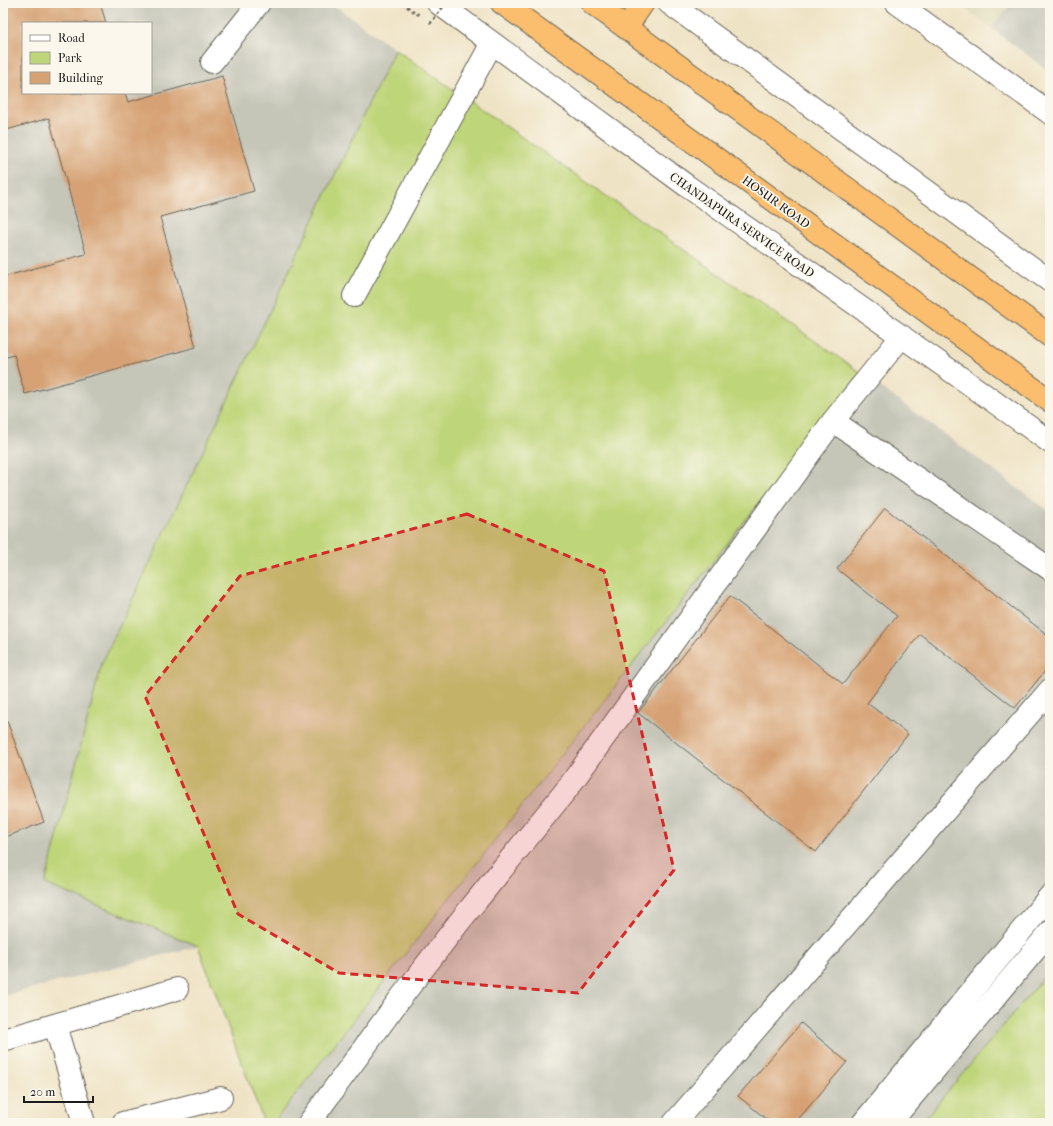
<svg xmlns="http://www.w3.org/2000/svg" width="1053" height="1126" font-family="'IM FELL French Canon',serif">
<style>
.built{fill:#ded8b7}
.industrial{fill:#c5c5b8;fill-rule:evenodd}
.green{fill:#bfd579;stroke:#6e784a}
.building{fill:#d6a274}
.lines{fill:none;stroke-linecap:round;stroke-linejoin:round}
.minor-casing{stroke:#666257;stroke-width:24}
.highway-casing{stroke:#666257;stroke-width:24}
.path{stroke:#666257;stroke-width:2.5;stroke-dasharray:3 3;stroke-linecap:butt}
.minor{stroke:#fff;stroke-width:22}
.highway{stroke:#fbbd6e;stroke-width:22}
.path-bridge{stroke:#666257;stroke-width:2.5;stroke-dasharray:3 3;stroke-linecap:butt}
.marked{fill:#d62828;fill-opacity:0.2;stroke:#d62828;stroke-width:3;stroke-dasharray:8 5;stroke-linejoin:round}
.labels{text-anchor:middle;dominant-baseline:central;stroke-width:3.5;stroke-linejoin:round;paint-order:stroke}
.street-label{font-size:12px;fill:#1c1c1c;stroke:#fbf7ec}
</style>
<rect width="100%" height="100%" fill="#fbf7ec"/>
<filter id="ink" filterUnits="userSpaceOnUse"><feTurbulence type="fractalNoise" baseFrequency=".025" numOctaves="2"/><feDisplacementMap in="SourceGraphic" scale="8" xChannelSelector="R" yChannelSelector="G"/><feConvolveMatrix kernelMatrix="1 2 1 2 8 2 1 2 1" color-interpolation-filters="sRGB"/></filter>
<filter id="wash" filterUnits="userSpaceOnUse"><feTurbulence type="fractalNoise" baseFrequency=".012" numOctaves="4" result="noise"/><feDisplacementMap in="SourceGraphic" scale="16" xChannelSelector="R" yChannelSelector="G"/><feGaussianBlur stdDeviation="0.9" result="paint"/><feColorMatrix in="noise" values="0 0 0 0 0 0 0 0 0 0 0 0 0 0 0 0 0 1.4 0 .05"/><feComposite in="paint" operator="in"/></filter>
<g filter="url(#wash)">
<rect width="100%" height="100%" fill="#efe3c5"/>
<!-- built -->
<path class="built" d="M957,3h55l-21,25z"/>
<!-- industrial -->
<path class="industrial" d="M3,3h328l524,377 6,-7 189,139v611h-786l-66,-177 -195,50zM23,23h128v70h-128z
M1012,3h38v69l-59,-44z"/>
<!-- green -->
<path class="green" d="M395,49l466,324 -588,750h-9l-66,-177 -153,-62 57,-221z
M1050,970v153h-129z"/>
<g id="blocks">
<!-- building -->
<path class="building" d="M3,3h97l6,20h-83v70h102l3,9 94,-26 32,115 -94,26 36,130 -171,47 -11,-39 -11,3v-81l83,-23 -37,-136 -46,13z
M885,508l165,129v28l-35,43 -95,-74 -53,69 41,31 -92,118 -178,-139 92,-117 113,88 54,-68 -60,-47z
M3,710l41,112 -41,16z
M801,1023l46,39 -52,61h-24l-33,-27z"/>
</g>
</g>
<g filter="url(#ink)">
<use href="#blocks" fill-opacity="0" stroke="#666257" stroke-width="1"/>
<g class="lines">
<!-- minor casing -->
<g class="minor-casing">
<path id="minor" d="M438,3l249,183 274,192 89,64
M669,3l381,278
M897,3l153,110
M212,62l47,-59
M354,296l138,-253
M833,421l69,-85
M55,1025l29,98
M3,1040l174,-51
M123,1123l98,-25
M309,1123l90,-123 61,-79 107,-132 266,-368 217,148
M674,1123l376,-433
M863,1123l187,-227
M890,1123l160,-191"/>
</g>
<!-- highway casing -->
<g class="highway-casing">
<path id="highway" d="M502,3l548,398
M592,3l458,333
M626,28l17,-25"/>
</g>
<!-- path -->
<path class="path" d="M402,3l17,12"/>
<!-- minor -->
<use href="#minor" class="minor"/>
<!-- highway -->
<use href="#highway" class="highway"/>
<!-- path-bridge -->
<path class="path-bridge" d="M430,24l16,-21"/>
</g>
</g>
<!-- marked area -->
<path class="marked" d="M467,514l137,57 70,299 -96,123 -239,-20 -101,-59 -93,-218 95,-120z"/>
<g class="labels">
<!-- street labels -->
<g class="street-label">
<text transform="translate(776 202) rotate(36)">HOSUR ROAD</text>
<text transform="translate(742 225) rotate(35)">CHANDAPURA SERVICE ROAD</text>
</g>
</g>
<!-- margin -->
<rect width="1053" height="1126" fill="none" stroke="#fbf7ec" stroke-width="16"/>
<!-- legend -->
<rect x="22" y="22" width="130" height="72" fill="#fbf7ec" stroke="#a29f99"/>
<rect x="30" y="35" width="20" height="6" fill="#ffffff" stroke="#a29f99"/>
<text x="58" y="42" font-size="12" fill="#1c1c1c">Road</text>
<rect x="30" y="52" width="20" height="12" fill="#bfd579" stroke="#a29f99"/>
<text x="58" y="62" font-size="12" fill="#1c1c1c">Park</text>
<rect x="30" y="72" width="20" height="12" fill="#d6a274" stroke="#a29f99"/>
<text x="58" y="82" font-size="12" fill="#1c1c1c">Building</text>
<!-- scale -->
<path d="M24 1096v6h69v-6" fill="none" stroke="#1c1c1c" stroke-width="2"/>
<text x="30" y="1096" font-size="12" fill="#1c1c1c" stroke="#fbf7ec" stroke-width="3" paint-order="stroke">20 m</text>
</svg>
